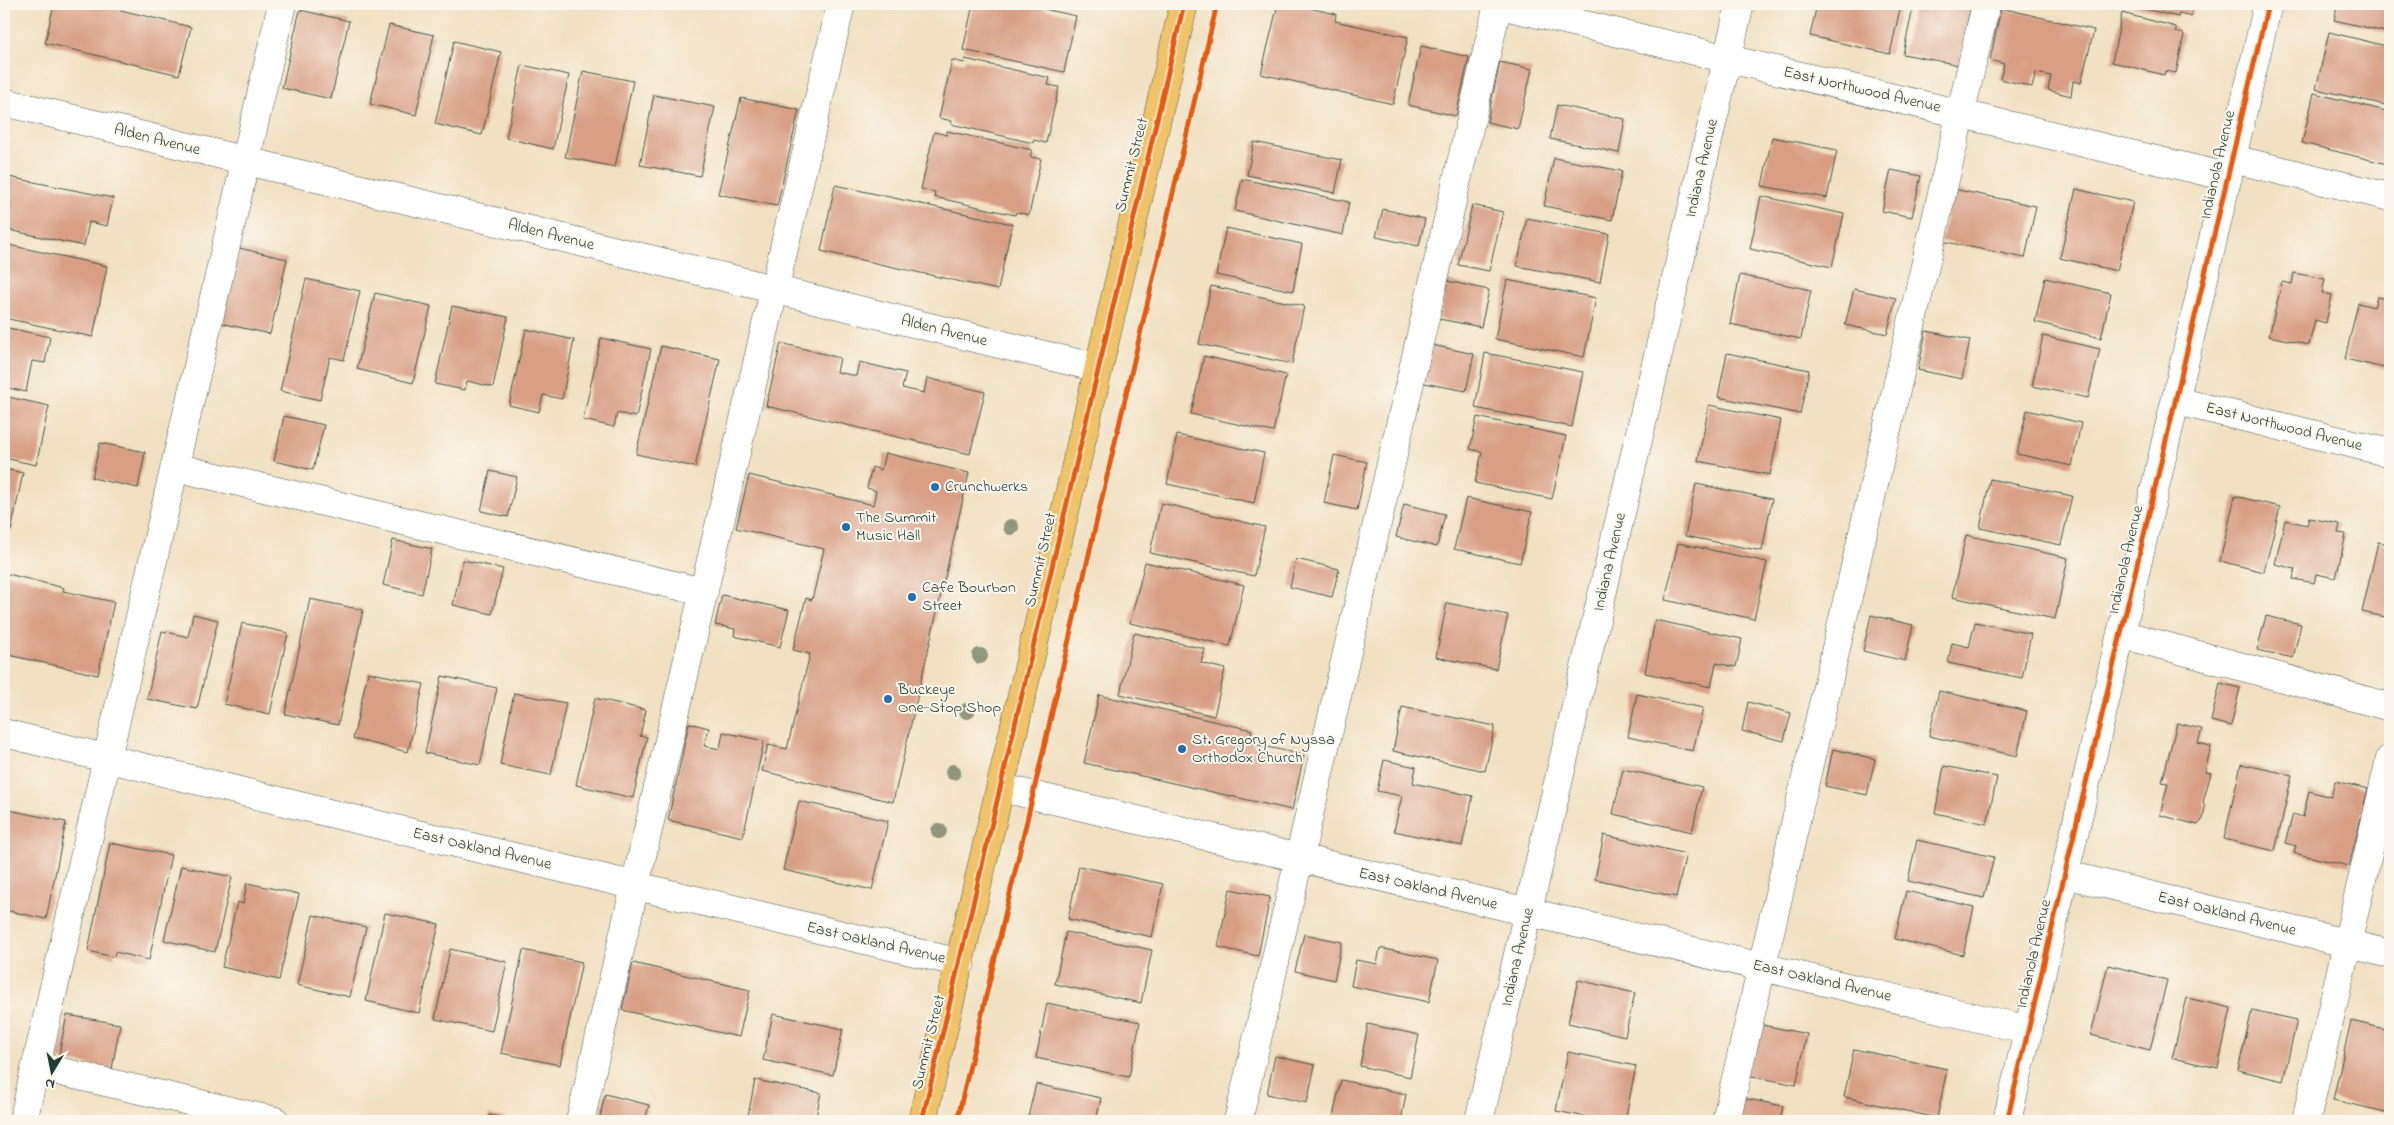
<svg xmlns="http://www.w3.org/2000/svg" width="2394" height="1125" font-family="'Indie Flower',sans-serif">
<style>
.building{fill:#d89f85}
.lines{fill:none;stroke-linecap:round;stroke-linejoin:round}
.minor-casing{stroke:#3e5549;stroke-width:29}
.major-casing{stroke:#3e5549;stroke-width:29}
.minor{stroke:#fff;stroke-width:28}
.major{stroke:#f0c369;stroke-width:28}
.cycleway-casing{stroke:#fbf7ec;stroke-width:8}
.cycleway{stroke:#e8590c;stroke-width:5}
.tree{fill:#90977b}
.poi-dot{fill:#1f6fb2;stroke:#fbf7ec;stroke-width:2}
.labels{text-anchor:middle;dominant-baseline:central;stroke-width:4;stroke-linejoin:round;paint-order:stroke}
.street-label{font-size:16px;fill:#1f3d34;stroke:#fbf7ec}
.poi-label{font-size:16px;fill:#1f3d34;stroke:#fbf7ec;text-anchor:start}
</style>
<rect width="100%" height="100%" fill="#fbf7ec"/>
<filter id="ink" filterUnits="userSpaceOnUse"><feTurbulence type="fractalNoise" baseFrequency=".02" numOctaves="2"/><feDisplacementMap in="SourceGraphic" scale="10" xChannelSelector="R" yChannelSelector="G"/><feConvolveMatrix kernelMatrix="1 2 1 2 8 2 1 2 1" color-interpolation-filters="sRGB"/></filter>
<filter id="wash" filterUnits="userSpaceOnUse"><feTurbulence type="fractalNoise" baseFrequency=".0096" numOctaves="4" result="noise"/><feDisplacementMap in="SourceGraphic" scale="20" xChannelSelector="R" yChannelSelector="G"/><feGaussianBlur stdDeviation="1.12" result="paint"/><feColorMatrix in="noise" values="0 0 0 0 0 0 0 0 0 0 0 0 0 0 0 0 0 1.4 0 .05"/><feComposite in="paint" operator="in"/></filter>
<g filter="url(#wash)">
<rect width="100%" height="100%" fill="#f1e0c1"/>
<g id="blocks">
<!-- building -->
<path class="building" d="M54,4h42l95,23 -12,48 -134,-32z
M973,4h48l55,12 -12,56 -101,-22z
M1278,4h12l46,10 -1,7 73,16 -15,67 -132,-30z
M1817,4h84l-11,50 -80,-18z
M1914,4h57l-12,61 -56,-11z
M2124,4h70l-3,12 -12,-3 -1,4z
M2338,4h52v29l-56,-13z
M2001,8l93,22 -13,53 -8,-2 -2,15 -23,-6 3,-14 -15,-3 -4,14 -32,-8 4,-15 -14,-4z
M300,10l49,11 -18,78 -49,-11z
M2122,13l54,14v5l8,2 -8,39 -11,-2 -1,4 -52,-13z
M389,25l45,10 -18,80 -46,-11z
M2329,32l61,15v59l-74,-17z
M454,41l47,11 -19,83 -47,-11z
M1421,46l48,11 -13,59 -48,-11z
M965,59l85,19 -2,7 11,2 -13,56 -12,-3 -1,3 -82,-19 1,-3 -13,-3 13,-58 12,3z
M1500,62l32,7 -14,60 -31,-7z
M522,65l47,10 -16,74 -47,-11z
M583,71l50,10 -18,86 -50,-10z
M2314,93l76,19v40l-3,12 -85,-21z
M654,95l61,12 -15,69 -60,-11z
M741,98l58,12 -22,96 -59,-12z
M1557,105l68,14 -6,34 -69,-14z
M947,131l85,19 -2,7 11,2 -12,56 -13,-3 -1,3 -81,-18 1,-5 -14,-3 13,-57 13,3z
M1772,137l65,13 -10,48 -65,-12z
M1254,142l88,18 -7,33 -88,-18z
M1554,158l68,13 -10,49 -68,-14z
M1891,170l30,6 -9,41 -30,-6z
M4,176l109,22 -6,28 -18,-4 -5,24 -80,-17z
M1242,179l107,23 -6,33 -108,-24z
M835,185l177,39 -14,66 -177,-39z
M1953,189l83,17 -11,52 -84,-17z
M2076,189l57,13 -16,69 -57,-13z
M1761,196l83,18 -12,53 -82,-18z
M1472,205l31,7 -14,59 -31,-6z
M1383,209l42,10 -6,27 -43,-9z
M1527,218l82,16 -9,48 -83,-16z
M1226,228l76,16 -9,47 -77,-16z
M4,244l103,22 -14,71 -89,-19z
M239,248l48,11 -17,75 -50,-11z
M2294,273l31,6 -3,14 10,2 -6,28 -11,-3 -6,25 -40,-9 13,-54 10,2z
M1740,275l71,15 -10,49 -71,-15z
M2045,278l66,15 -10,45 -66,-16z
M306,279l54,12 -16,69 -14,-3 -10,43 -40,-9z
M1507,280l89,18 -12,59 -89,-18z
M1447,281l42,9 -8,37 -42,-8z
M1211,286l93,20 -12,58 -93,-20z
M1854,289l42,9 -9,36 -42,-9z
M375,293l56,13 -18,77 -56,-14z
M2377,297l13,3 -1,69 -44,-10 13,-56 16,4z
M452,306l56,11 -15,70 -26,-6 -2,9 -30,-6z
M4,327l46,10 -5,26 -13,-2 -6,31 -22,-5z
M526,329l48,11 -12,59 -19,-4 -4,17 -30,-7z
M1926,331l44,9 -8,39 -44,-9z
M2043,336l57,13 -12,49 -56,-12z
M601,338l50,11 -15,68 -19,-4 -3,14 -31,-7z
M781,343l59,15 -3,14 19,4 3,-14 47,11 -4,15 22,5 3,-15 58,14 -15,62 -204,-48z
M1432,345l42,9 -8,37 -42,-8z
M661,346l59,13 -25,108 -59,-13z
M1485,353l98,19 -11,55 -97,-19z
M1727,353l82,17 -9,44 -82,-17z
M1204,356l82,19 -13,57 -82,-18z
M4,396l45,10 -13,59 -32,-7z
M1709,405l72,15 -11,55 -72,-14z
M2027,410l54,13 -9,43 -55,-12z
M284,416l40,9 -11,45 -39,-9z
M1477,417l89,19 -14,63 -77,-16 7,-31 -12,-3z
M1177,435l87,18 -10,50 -87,-19z
M100,443l45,9 -7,36 -46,-10z
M885,453l84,20 -76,329 -131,-31 6,-26 19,4 23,-95 -17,-4 13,-52 6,2 12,-51 -88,-21 13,-53 124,30 3,-14 -9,-3 5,-21 9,3z
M1334,455l33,7 -10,48 -33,-7z
M4,469l19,4 -12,58 -7,-2z
M490,471l27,6 -9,40 -27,-6z
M1990,479l82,17 -11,49 -81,-17z
M1696,484l76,15 -10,52 -77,-15z
M2235,496l45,11 -16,65 -44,-11z
M1466,498l66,14 -12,51 -66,-14z
M1161,503l104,24 -11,49 -104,-23z
M1404,504l41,10 -8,33 -41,-10z
M2309,518l31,6 -2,9 8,1 -10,44 -20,-4 -2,9 -21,-4 2,-10 -20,-5 10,-44 22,5z
M1966,535l102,23 -13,61 -103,-22z
M393,540l39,9 -10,45 -39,-9z
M2378,542l12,2v74l-28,-6z
M1678,543l89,19 -13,57 -89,-19z
M1296,559l43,10 -7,28 -42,-10z
M463,560l40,9 -11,45 -39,-9z
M1145,562l99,23 -14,61 -100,-23z
M4,573l60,15 -1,3 51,11 -16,73 -94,-21z
M722,595l67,15 -9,37 -46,-11 1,-7 -20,-4z
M310,599l53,11 -25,115 -53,-11z
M1447,603l61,12 -12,54 -60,-12z
M193,614l25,6 -21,89 -50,-10 15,-68 26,6z
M1871,615l42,10 -8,36 -42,-10z
M2266,616l35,8 -8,34 -36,-8z
M1655,620l87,19 -6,28 -20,-4 -5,24 -66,-14z
M1975,622l56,12 -9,44 -74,-15 4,-20 17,4z
M242,623l46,10 -18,81 -46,-10z
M1134,633l71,16 -4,14 24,6 -11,47 -94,-22z
M368,672l56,12 -16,68 -55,-13z
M442,676l55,12 -17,77 -55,-12z
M2220,683l20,5 -9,38 -20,-5z
M1939,691l88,20 -10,45 -88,-20z
M514,693l52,10 -15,72 -51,-10z
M1637,694l66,14 -10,43 -65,-14z
M1099,695l153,35 -3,13 55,12 -12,55 -208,-47z
M595,698l51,12 -6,26 7,1 -14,61 -57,-13z
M1748,702l43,11 -7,28 -42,-10z
M1402,707l93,19 -10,45 -92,-20z
M689,723l20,5 -5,18 16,3 3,-17 41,9 -21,96 -75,-17z
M2177,723l25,6 -4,14 13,3 -6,26 6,1 -8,29 2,5 -2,12 -5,6 -38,-10 8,-32 -6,-1z
M1833,749l42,10 -8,36 -42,-9z
M1384,760l32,7 -3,16 60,13 -11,50 -68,-15 8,-35 -25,-5z
M2241,764l51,11 -17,76 -51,-12z
M1944,766l53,11 -10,47 -52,-11z
M1623,769l79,18 -10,45 -79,-18z
M2335,781l33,8 -19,77 -55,-13 2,-7 -11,-3 8,-29 10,3 6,-26 22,6z
M799,801l89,20 -16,69 -89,-20z
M9,810l57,12 -20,97 -42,-9v-73z
M1604,835l82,19 -10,43 -81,-18z
M1917,840l77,17 -10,41 -76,-17z
M110,843l61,12 -22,105 -34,-8 -1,5 -26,-6z
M181,866l51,11 -17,75 -51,-12z
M1079,866l84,18 -11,53 -84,-18z
M247,883l52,11 -20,86 -57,-13 15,-65 6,2z
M1230,889l40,8 -12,59 -40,-9z
M1906,891l68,16 -11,48 -68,-16z
M385,913l54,11 -20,89 -53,-12z
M313,915l53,12 -16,70 -53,-12z
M1066,932l86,18 -11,53 -86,-19z
M1304,934l38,8 -8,38 -39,-9z
M1380,948l58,12 -9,42 -78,-16 5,-26 21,4z
M450,949l57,13 -15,69 -57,-12z
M523,950l59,12 -22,103 -59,-12z
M633,963l117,27 -11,47 -117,-27z
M2108,965l59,15 -17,70 -59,-15z
M1578,980l57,13 -10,43 -57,-13z
M2187,998l44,10 -13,60 -46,-10z
M1047,1003l93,19 -11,55 -93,-19z
M2252,1010l45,10 -14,61 -45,-11z
M773,1014l70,15 -10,46 -70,-15z
M67,1015l53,9 -8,45 -54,-10z
M2351,1021l39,9v83l-57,-13z
M1368,1024l51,11 -9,42 -50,-11z
M1757,1024l50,10 -11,51 -50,-10z
M1854,1049l93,20 -10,49 -93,-21z
M1568,1052l68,14 -11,55h-18l-51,-10z
M1275,1056l40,9 -8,38 -40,-9z
M755,1080l66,13 -6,28h-68z
M1341,1080l65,14 -5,27h-69z
M1036,1084l65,14 -5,23h-69z
M605,1094l44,11 -4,16h-46z
M1743,1098l40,8 -3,15h-42z
M489,1115l26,5v1h-27z"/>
</g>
</g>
<g filter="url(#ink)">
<use href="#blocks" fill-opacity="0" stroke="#3e5549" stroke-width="1"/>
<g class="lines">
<!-- minor casing -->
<g class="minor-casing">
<path id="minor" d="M1496,4l732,173
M4,102l1094,266
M2233,159l157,38
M2177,401l213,52
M175,467l529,125
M2121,634l269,73
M4,733l325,80 632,150
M1002,788l1027,242
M2064,874l326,80
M36,1066l239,55
M23,1121l259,-1117
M580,1121l261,-1117
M1238,1121l260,-1117
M1479,1121l261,-1117
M1726,1121l260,-1117
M2007,1121l261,-1117
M2306,1121l84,-362"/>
</g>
<!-- major casing -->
<g class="major-casing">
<path id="major" d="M922,1121l262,-1117"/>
</g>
<!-- minor -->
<use href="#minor" class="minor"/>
<!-- major -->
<use href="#major" class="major"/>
<!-- cycleway casing -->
<g class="cycleway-casing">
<path id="cycleway" d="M922,1121l262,-1117
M957,1121l260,-1117
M2007,1121l261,-1117"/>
</g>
<!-- cycleway -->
<use href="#cycleway" class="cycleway"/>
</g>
<!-- trees -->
<g class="tree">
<circle cx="1011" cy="527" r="8"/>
<circle cx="980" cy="656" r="8"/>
<circle cx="967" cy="711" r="8"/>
<circle cx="953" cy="772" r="8"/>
<circle cx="939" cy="831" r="8"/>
</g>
</g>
<!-- markers -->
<g class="poi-dot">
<circle cx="935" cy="487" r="5"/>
<circle cx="846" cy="527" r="5"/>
<circle cx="912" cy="597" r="5"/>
<circle cx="888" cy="699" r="5"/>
<circle cx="1182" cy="749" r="5"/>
</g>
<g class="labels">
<!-- street labels -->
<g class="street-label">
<text transform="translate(1862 90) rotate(13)">East Northwood Avenue</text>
<text transform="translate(157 140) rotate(14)">Alden Avenue</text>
<text transform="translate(1132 165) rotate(-76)">Summit Street</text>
<text transform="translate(2218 165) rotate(-77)">Indianola Avenue</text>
<text transform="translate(1702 168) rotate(-77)">Indiana Avenue</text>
<text transform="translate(551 235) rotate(14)">Alden Avenue</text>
<text transform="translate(944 331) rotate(14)">Alden Avenue</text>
<text transform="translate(2284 427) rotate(14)">East Northwood Avenue</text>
<text transform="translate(1041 560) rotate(-77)">Summit Street</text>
<text transform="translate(2126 560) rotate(-77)">Indianola Avenue</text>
<text transform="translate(1610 562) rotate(-77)">Indiana Avenue</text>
<text transform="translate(482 849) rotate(13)">East Oakland Avenue</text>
<text transform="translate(1428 889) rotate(13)">East Oakland Avenue</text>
<text transform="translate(2227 914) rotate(14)">East Oakland Avenue</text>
<text transform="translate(876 943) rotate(13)">East Oakland Avenue</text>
<text transform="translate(2034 954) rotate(-77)">Indianola Avenue</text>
<text transform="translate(1518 957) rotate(-77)">Indiana Avenue</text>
<text transform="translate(1822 981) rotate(13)">East Oakland Avenue</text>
<text transform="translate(929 1042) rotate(-76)">Summit Street</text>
</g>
<!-- poi labels -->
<g class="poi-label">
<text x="945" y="487">Crunchwerks</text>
<text x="856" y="518">The Summit<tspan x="856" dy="18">Music Hall</tspan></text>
<text x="922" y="588">Cafe Bourbon<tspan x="922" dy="18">Street</tspan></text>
<text x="898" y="690">Buckeye<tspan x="898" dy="18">One-Stop Shop</tspan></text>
<text x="1192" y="740">St. Gregory of Nyssa<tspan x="1192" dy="18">Orthodox Church</tspan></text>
</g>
</g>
<!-- margin -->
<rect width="2394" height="1125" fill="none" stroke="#fbf7ec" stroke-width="20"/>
<!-- north arrow -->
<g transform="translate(52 1072) rotate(190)" stroke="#fbf7ec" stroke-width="4" paint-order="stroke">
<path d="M0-4L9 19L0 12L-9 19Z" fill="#1f3d34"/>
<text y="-8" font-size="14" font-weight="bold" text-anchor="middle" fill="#1f3d34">N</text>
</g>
</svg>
